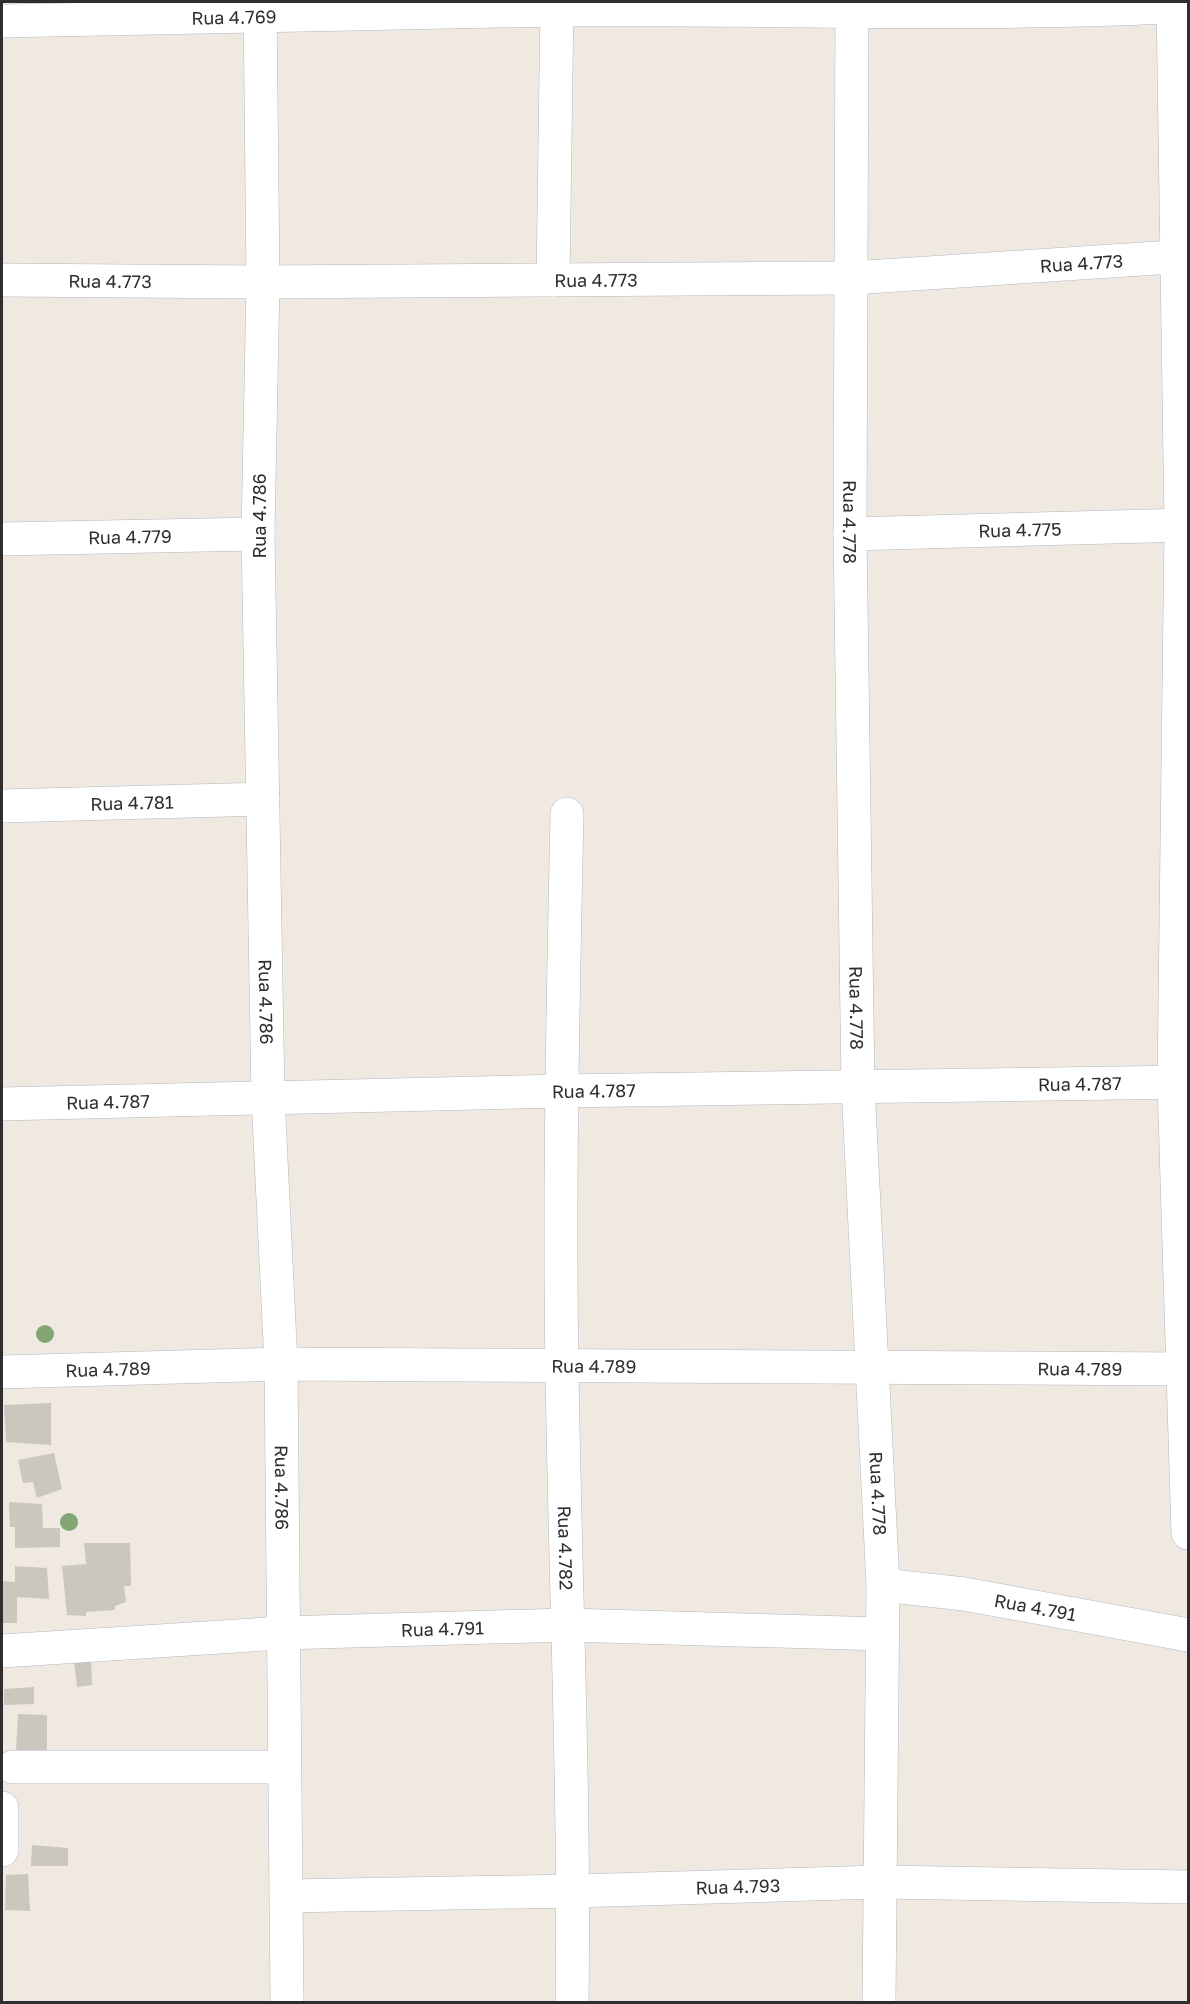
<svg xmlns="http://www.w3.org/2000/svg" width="1190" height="2004" font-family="'Golos Text',sans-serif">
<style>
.building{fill:#cbc7bf}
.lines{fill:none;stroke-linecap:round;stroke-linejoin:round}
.minor-casing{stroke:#b4b7c1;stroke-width:34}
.minor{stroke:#fff;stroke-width:33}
.tree{fill:#84a574}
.labels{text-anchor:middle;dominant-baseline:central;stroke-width:4.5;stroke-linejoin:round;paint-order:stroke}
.street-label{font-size:18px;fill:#2e2e2e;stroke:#fff}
</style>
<rect width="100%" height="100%" fill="#efe9e1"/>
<!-- building -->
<path class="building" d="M51,1403v42l-45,-3 -2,-37z
M54,1453l8,36 -25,9 -4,-16 -10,1 -5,-23z
M9,1502l33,2 1,24h17v19l-45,1v-21h-5z
M84,1543h46l1,43h-7l2,16 -11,4v4l-29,2v4l-19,-1 -5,-49 24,-2z
M15,1566l32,2 2,31 -32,-2v26h-15v-42l13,1z
M91,1658l1,27 -15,2 -3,-26z
M34,1687v17l-30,1v-16z
M18,1714l29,1v37l-31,-1z
M32,1845l36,3v18h-37z
M28,1874l2,37 -25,-1 1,-35z"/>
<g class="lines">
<!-- minor casing -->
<g class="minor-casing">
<g id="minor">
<path id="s1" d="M260,2l3,280 -5,252 10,563 13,267 6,638"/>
<path id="s2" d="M852,2l-2,532 8,552 25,499 -4,417"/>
<path d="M1173,2l8,524 -7,557 14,450"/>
<path id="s3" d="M2,21c184,-2 369,-8 554,-11 211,-2 422,7 632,-4"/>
<path id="s4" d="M2,280l261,2 588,-4 337,-22"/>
<path d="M553,280l4,-278"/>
<path id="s5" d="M850,534l338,-9"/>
<path id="s6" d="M2,539l256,-5"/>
<path id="s7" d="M2,806l261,-7"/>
<path id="s8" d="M567,814c-4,185 -8,370 -5,555 3,211 13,423 10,633"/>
<path id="s9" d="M2,1104l559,-13 627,-9"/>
<path id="s10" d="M2,1372l279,-8 907,5"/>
<path id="s11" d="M883,1585l81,9 224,41"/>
<path id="s12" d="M2,1651l280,-18 284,-8 317,9"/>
<path d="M13,1767h271"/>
<path d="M2,1808v42"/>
<path id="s13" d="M286,1896l288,-5 305,-9 309,5"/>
</g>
</g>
<!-- minor -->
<use href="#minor" class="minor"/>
</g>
<!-- trees -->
<g class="tree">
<circle cx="45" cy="1334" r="9"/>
<circle cx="69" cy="1522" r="9"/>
</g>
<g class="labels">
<!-- street labels -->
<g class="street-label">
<text stroke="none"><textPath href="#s3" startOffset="232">Rua 4.769</textPath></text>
<text stroke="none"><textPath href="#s4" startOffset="1080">Rua 4.773</textPath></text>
<text stroke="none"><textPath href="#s4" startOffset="594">Rua 4.773</textPath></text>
<text stroke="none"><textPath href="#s4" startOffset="108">Rua 4.773</textPath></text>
<text transform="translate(259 516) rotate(-90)">Rua 4.786</text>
<text stroke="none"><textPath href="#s2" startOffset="520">Rua 4.778</textPath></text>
<text stroke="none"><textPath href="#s5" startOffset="170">Rua 4.775</textPath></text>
<text stroke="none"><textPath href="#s6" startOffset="128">Rua 4.779</textPath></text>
<text stroke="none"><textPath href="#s7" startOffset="130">Rua 4.781</textPath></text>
<text stroke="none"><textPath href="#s1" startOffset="1000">Rua 4.786</textPath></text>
<text stroke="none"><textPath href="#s2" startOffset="1006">Rua 4.778</textPath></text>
<text stroke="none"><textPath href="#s9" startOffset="1078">Rua 4.787</textPath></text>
<text stroke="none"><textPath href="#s9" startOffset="592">Rua 4.787</textPath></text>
<text stroke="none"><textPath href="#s9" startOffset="106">Rua 4.787</textPath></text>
<text stroke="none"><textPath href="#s10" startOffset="592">Rua 4.789</textPath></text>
<text stroke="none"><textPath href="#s10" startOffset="106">Rua 4.789</textPath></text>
<text stroke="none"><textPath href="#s10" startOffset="1078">Rua 4.789</textPath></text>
<text stroke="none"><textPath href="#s1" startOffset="1486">Rua 4.786</textPath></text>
<text stroke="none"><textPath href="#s2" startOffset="1492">Rua 4.778</textPath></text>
<text stroke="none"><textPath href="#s8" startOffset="734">Rua 4.782</textPath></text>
<text stroke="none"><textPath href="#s11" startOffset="154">Rua 4.791</textPath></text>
<text stroke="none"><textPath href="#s12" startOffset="441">Rua 4.791</textPath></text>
<text stroke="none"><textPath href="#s13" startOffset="452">Rua 4.793</textPath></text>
</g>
</g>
<!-- border -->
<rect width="1190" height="2004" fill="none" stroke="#2e2e2e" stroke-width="6"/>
</svg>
